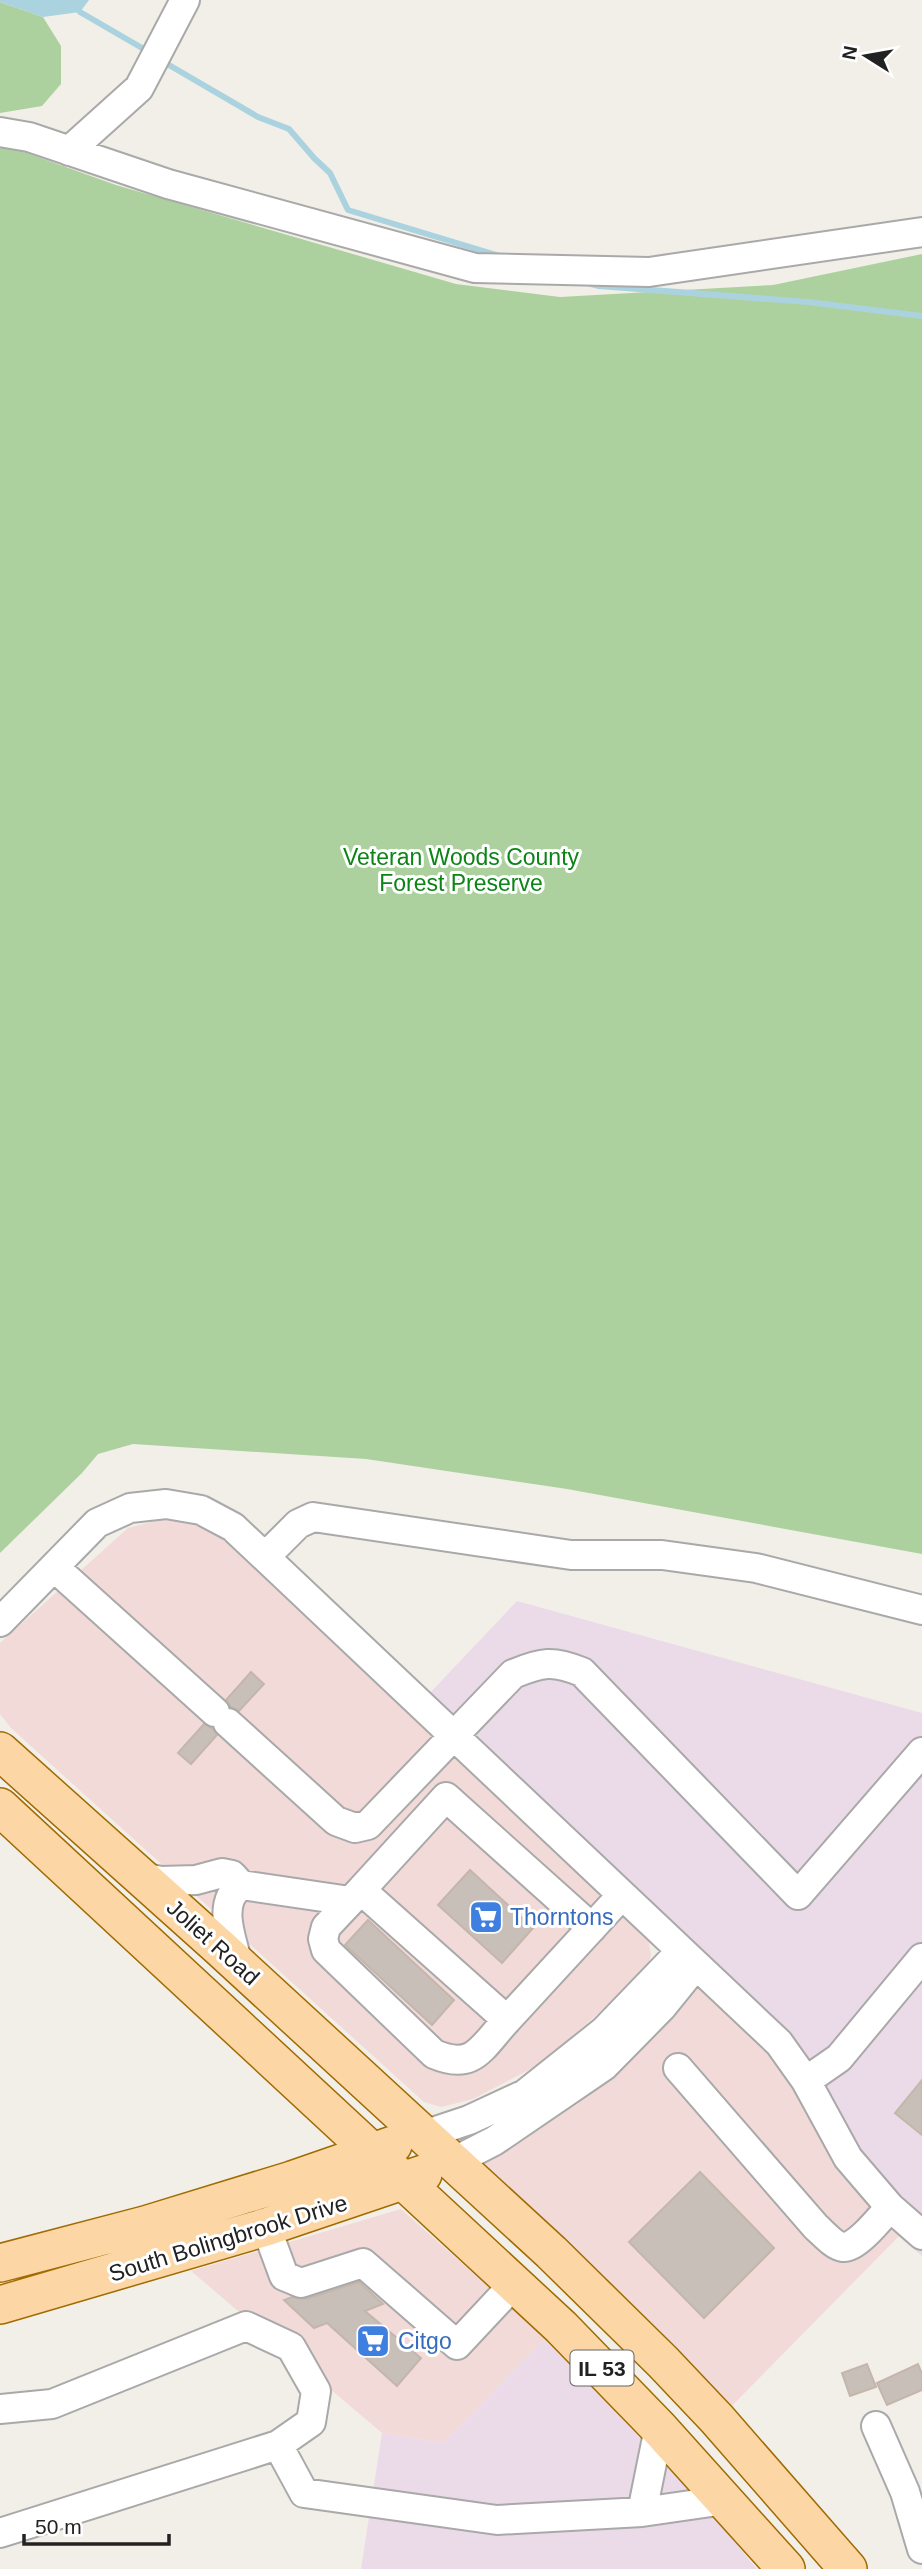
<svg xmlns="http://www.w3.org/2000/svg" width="922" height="2569" font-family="Helvetica,sans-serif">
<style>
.commercial{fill:#f2dad9}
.industrial{fill:#ebdbe8}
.forest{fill:#add19e}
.water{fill:#aad3df}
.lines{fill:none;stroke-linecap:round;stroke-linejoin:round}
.stream{stroke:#aad3df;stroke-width:6}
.building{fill:#c7bfb8;stroke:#c4b6ab;stroke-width:2}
.minor-casing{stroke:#a9a9a9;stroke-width:32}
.major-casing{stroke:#a06b00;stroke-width:40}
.minor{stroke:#fff;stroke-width:28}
.major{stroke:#fcd6a4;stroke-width:37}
.labels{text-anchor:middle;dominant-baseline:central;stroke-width:6;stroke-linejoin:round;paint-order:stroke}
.shield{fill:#fff;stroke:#646464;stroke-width:2}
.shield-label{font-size:21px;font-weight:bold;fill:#222}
.park-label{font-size:23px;fill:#0c8416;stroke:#fff}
.shop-label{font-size:23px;fill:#366cbe;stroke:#fff;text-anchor:start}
.street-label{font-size:23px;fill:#222;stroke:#fff}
</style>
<rect width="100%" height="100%" fill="#f2efe9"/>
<!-- commercial -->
<path class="commercial" d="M163,1519l28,2 29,16 428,401 3,17 -5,17 -106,92 -67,35 -32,8 -17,-5 -413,-374 -11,-14v-71l128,-115z
M694,1975l83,75 130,178 -187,190 -257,-255z
M401,2209l145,129 -103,105 -61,-10 -191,-162z"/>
<!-- industrial -->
<path class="industrial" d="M517,1601l405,112v543l-24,-20 8,-8 -129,-178 -129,-112 -239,-223z
M546,2338l169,180 42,51h-396l21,-136 61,10z"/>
<!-- forest -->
<path class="forest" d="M0,2l43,15 18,29v38l-19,22 -42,7z
M0,146l24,6 92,33 340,99 104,13 213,-12 149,-31v1300l-355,-65 -201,-30 -233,-15 -35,10 -16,19 -82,80z"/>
<!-- water -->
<path class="water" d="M0,0h89l-9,12 -37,5 -43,-15z"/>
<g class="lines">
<!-- stream -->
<path class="stream" d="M80,12l62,36
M169,65l89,52 31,12 25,29 16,15 18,37 155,47
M587,283l12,3 209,16 114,14"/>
</g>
<!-- building -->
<path class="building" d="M251,1672l13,12 -25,27 -8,-4 -5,-7z
M204,1724l8,4 5,7 -26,29 -13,-11z
M470,1870l63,58 -31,35 -64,-58z
M368,1920l86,80 -22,25 -87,-80z
M922,2080v55l-27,-22z
M700,2172l74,76 -70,70 -75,-76z
M359,2282l24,22 -18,7 56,47 -24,28 -70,-63 -13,5 -30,-28 8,-3 14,2z
M867,2364l9,23 -26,9 -8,-23z
M918,2364l4,10v16l-35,15 -10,-22z"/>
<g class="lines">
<!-- minor casing -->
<g class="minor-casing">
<path id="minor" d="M0,132l29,5 139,47 307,84 174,4 273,-40
M69,151l70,-63 46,-88
M265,1557l33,-33 15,-7 258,38h91l94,13 166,42
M54,1567l161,145
M0,1622l97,-99 33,-15 36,-4 35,6 32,17 546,516 27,38 42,77 42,49 32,28
M228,1723l108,98 19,7 13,-3 145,-151c29,-12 40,-14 69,-2l216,223 124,-143
M141,1877l20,4 35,-1 26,-7 10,2 9,10 109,16
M361,1890l-35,37 -3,12 3,11 108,104c40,17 47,-6 73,-34
M592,1928l-146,-131 -85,93 146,130 115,-125
M238,1964c-6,-25 -22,-61 3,-79
M678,2068l138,159c7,6 18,19 27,20 13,2 38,-30 47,-40
M806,2081l33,-23 83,-100
M424,2135l45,-15 56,-26 79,-63 77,-80
M453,2162l41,-21 110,-75 58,-59 34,-42
M266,2227l18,49 17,7 62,-20 94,82 58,-62
M0,2409l52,-5 194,-78 45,21 25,44 -5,31 -33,23 26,48 193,27 145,-8 83,-12
M876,2426l29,66 17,57
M642,2512l17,-84
M0,2533l278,-88"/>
</g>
<!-- major casing -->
<g class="major-casing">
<path id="major" d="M0,1751l219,196 332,305 112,110 54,57 131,150
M0,1807l561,520 98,101 127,141
M0,2263l145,-38 147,-45 101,-35
M0,2305l266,-78 157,-53"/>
</g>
<!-- minor -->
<use href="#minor" class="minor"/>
<!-- major -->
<use href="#major" class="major"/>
</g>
<!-- icons -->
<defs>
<g id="supermarket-square" transform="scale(1.75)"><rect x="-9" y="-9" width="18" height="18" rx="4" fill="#3f7fe0" stroke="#fff"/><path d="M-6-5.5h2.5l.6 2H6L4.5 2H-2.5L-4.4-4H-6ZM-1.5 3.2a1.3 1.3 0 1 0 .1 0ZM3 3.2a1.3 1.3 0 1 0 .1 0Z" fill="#fff"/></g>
</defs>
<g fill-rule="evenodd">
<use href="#supermarket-square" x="486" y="1917"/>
<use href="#supermarket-square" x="373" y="2341"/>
</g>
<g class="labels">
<!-- shield labels -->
<rect class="shield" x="570.5" y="2350.5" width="63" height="35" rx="5"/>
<g class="shield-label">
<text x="602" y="2368">IL 53</text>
</g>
<!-- park labels -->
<g class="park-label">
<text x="461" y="857">Veteran Woods County<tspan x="461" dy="26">Forest Preserve</tspan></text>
</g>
<!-- shop labels -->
<g class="shop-label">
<text x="510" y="1917">Thorntons</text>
<text x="398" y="2341">Citgo</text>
</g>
<!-- street labels -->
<g class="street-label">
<text transform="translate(213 1942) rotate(42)">Joliet Road</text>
<text transform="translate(228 2238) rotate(-17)">South Bolingbrook Drive</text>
</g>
</g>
<!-- north arrow -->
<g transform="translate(866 56) rotate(281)" stroke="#ffffff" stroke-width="5" paint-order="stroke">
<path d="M0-5L12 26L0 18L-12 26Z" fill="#222222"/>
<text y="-10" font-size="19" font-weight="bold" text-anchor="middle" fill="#222222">N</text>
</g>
<!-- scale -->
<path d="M24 2534v10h145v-10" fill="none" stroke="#222222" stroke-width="3.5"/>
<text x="35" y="2534" font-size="21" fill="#222222" stroke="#ffffff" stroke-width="5" paint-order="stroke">50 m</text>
</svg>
